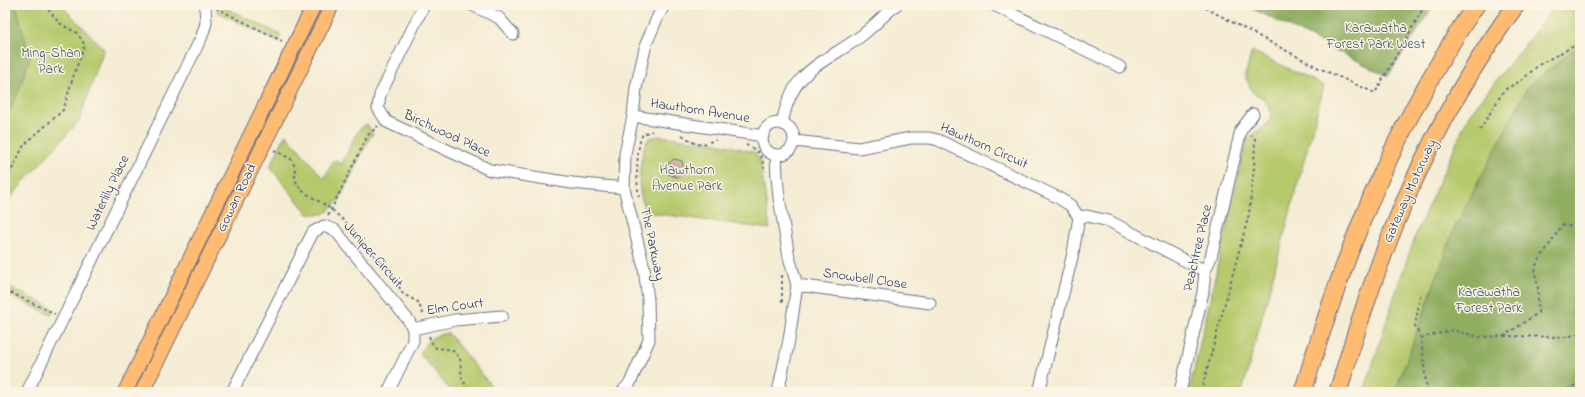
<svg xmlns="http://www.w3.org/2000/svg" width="1585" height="397" font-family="'Indie Flower',sans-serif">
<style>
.green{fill:#b6c96c;stroke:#687c65}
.forest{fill:#90ad60;stroke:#566e5f}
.building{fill:#ca96a9}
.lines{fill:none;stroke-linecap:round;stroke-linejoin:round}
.minor-casing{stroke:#677187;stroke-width:13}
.major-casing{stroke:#677187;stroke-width:16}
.highway-casing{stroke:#677187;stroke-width:19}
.path{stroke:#677187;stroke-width:2;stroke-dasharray:3 3;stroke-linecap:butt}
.minor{stroke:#fff;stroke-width:11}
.major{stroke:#ffbb71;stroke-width:14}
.highway{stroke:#ffbb71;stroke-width:17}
.labels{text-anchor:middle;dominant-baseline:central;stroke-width:3;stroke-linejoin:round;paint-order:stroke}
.park-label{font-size:14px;fill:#425662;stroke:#fcf5e5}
.street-label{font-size:14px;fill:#1b2f5e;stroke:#fcf5e5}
</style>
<rect width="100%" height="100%" fill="#fcf5e5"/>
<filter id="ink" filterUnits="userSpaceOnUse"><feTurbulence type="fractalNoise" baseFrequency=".025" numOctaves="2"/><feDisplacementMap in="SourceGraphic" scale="8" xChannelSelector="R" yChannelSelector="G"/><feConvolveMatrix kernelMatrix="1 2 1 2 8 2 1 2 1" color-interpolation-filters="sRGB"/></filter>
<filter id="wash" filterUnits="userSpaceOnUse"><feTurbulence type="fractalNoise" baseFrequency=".012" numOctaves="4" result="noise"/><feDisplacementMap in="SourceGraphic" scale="16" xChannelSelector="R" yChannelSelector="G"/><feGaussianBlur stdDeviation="0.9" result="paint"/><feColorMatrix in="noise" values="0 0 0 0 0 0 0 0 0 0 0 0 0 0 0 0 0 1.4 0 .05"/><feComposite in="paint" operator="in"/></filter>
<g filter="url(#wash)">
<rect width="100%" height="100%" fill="#f4ecd3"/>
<!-- green -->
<path class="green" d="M5,5h56l43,44 -25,72 -58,64 -16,20z
M220,5l61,30 -3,7 -62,-31z
M1556,5h24v387h-216l34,-107 20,-56 51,-114z
M1252,51l72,35 -82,306h-53l57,-251 9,-9 9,-5 6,-7 1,-8 -4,-8 -6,-7 -8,-4 -8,-17z
M367,124l6,10 -3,3 -31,63 -14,14h-17l-38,-47 16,-33 38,45 10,-19 8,4c6,-11 13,-36 25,-40z
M659,136l58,7 37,9 6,8 10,69 -125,-17c-1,-7 -4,-14 -5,-21 -2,-14 1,-42 9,-53z
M5,285l49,24 -3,6 -46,-22z
M448,333l48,59h-44l-32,-38c8,-15 11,-18 28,-21z"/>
<!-- forest -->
<path class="forest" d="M5,5h11l14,53 -12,35 -13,27z
M1245,5h189l-46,71z
M1580,44v348h-185l59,-163 73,-141z"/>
<g id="blocks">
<!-- building -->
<path class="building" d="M674,159l8,2 2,10 -7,6 -9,-3 -1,-9z"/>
</g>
</g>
<g filter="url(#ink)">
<use href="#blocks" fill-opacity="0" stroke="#677187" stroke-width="1"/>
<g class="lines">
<!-- minor casing -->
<g class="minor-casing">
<path id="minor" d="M424,5l-44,90 -2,13 9,14 103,48 82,13 52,5
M472,5l27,13 14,16
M994,5l126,62
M633,116l130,20
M762 139a16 16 0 1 1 32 0a16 16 0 1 1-32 0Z
M782,124c10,-56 39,-58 79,-88 12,-9 23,-21 35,-31
M794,141l65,7 52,-10h18l9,2 119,57 13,8 9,12 8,-1 22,5 96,50
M776,155l1,22 2,21 10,59 8,28 -8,55 -11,52
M797,285l133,18
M413,329l42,-9 47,-4
M27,392l175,-356 4,-13 -1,-18
M232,392l81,-160 11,-6 11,4 74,91 4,8v12l-25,51
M622,392l8,-9 19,-43 -1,-40 -4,-32 -20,-80 1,-34 8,-38 3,-28 10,-44 13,-30 6,-9
M1039,392l34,-139 6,-36
M1180,392l23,-100 2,-21 6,-14 30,-127 12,-16"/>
</g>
<!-- major casing -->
<g class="major-casing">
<path id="major" d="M125,392l189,-387
M142,392l190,-387"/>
</g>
<!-- highway casing -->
<g class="highway-casing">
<path id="highway" d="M1303,392c31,-105 68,-207 121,-302 16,-29 33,-58 52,-85
M1338,392c40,-139 91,-269 178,-387"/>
</g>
<!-- path -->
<path class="path" d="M1200,5l119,63 56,25 50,-88
M216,8l66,33
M1480,130l24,-40 18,-10 18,-16 34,-18 6,-5
M682,135c19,12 13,11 34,5
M746,145c11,4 17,11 18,23
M274,150l17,9 4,8v13l6,10 30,19 21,19 12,17 27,27 12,22 15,8 6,14
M5,179l3,-2 16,-32 39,-35 12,-39 10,-26 -8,-12 -18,-10 -14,-18
M639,197c-3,-14 -3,-52 4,-63l9,-3
M328,216l40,-81 10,-9
M782,275v29
M5,290l50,24
M429,336c7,18 7,10 23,14l8,8 2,22 10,12
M1504,336l63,1 13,-4
M1421,338l-6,-12 6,-34
M1201,392l48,-178 5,-46 1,-29 -4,-4
M1427,392l-6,-54 32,-8 25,7 26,-1 34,-23v-23l-3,-23 27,-42 18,2
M1550,392l14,-1 16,-8"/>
<!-- minor -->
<use href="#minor" class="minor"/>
<!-- major -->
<use href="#major" class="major"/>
<!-- highway -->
<use href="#highway" class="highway"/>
</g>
</g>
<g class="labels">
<!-- park labels -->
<g class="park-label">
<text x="1376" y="28">Karawatha<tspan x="1376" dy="16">Forest Park West</tspan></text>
<text x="51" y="53">Ming-Shan<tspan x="51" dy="16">Park</tspan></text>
<text x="687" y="170">Hawthorn<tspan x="687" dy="16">Avenue Park</tspan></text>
<text x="1489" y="292">Karawatha<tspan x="1489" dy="16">Forest Park</tspan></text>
</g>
<!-- street labels -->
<g class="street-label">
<text transform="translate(700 111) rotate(9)">Hawthorn Avenue</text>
<text transform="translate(447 134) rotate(25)">Birchwood Place</text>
<text transform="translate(984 146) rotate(24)">Hawthorn Circuit</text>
<text transform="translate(1410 191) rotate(-66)">Gateway Motorway</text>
<text transform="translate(108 193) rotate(-64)">Waterlily Place</text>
<text transform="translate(237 198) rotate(-64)">Gowan Road</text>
<text transform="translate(652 244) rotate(78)">The Parkway</text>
<text transform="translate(1198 248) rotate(-77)">Peachtree Place</text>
<text transform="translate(373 255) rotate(49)">Juniper Circuit</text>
<text transform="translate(865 279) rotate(8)">Snowbell Close</text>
<text transform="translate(455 307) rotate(-8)">Elm Court</text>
</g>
</g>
<!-- margin -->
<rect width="1585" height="397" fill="none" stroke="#fcf5e5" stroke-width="20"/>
</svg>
